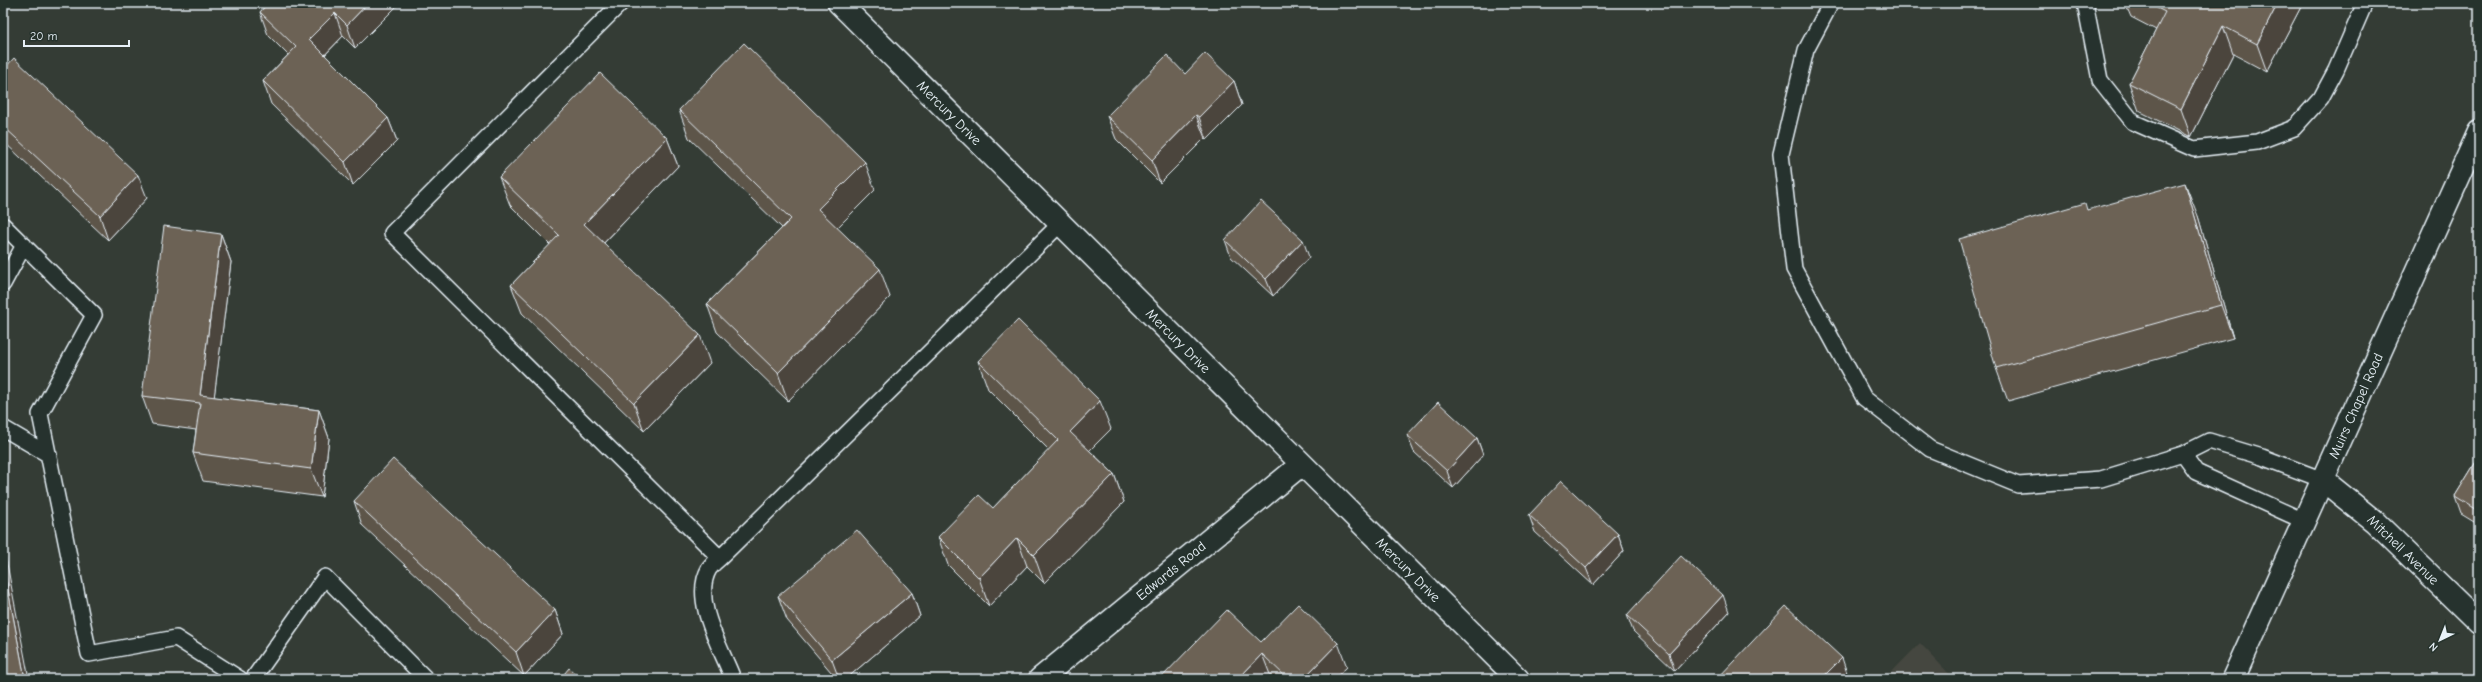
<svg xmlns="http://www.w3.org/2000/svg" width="2482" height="682" font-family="'Comic Neue',sans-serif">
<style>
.built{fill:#45473f}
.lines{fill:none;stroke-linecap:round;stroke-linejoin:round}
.service-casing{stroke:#e8f1f8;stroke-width:18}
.minor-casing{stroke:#e8f1f8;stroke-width:25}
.secondary-casing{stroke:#e8f1f8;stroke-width:25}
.service{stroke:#26332d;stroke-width:15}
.minor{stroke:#26332d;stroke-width:22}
.secondary{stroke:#26332d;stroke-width:22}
.wall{fill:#5d5449;stroke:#e8f1f8}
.shaded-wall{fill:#4c453c;stroke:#e8f1f8}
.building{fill:#6c6255;stroke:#e8f1f8}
.labels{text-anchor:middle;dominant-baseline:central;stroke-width:3.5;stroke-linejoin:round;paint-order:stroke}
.street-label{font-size:14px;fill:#e8f1f8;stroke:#26332d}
</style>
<rect width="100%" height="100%" fill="#343c35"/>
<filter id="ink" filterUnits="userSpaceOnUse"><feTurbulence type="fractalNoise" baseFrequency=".025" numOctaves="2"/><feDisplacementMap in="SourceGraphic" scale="8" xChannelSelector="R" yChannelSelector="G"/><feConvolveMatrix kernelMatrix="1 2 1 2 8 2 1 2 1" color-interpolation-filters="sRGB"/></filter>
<g filter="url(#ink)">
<!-- built -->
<path class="built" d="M1920,643l34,36h-69z"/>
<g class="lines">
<!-- service casing -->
<g class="service-casing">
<path id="service" d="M621,3l-229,230 328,325 340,-334
M1831,3l-25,47 -25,104 13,115 70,129 66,51 88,36 83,-6 82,-25
M2085,3l15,77 33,42 61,27 63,-7 37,-14 27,-30 15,-28 29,-67
M3,225l91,90 -54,99 49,240 87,-16 64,41
M3,284l21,-39
M3,428l46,27
M2304,521l-108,-49 -13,-18 26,-13 53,16 61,23
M720,558c-4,3 -8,7 -11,11 -18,31 13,80 24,110
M253,679l72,-102 101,102"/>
</g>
<!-- minor casing -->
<g class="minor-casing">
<path id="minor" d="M839,3l679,676
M2323,480l52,42 104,101
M1040,679l262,-215"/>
</g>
<!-- secondary casing -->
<g class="secondary-casing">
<path id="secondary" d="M2233,679l246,-547"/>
</g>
<!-- service -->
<use href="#service" class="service"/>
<!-- minor -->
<use href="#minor" class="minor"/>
<!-- secondary -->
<use href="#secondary" class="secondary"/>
</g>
<!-- wall -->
<path class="wall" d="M268,3h128l1,3 -42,42 -12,-12 -18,19 63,63 9,23 -44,44 -82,-81 -8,-23 25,-26 -20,-20 -8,-23z
M2125,3h178l-36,69 -34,-18 -42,83 -52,-26 -10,-28 27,-53 -25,-13z
M3,70l144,128 -39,42 -105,-99z
M1185,74l49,7 8,24 -35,35 -2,-2 -45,45 -44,-44 -9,-23z
M679,110l196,80 -38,38 53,69 -102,104 -71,-69 -10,-28 75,-76 -93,-90z
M667,138l11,28 -74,77 106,120 -66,68 -122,-118 -11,-28 39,-40 -40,-40 -11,-28z
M2087,210l111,6 35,122 -225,63 -12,-33z
M221,234l10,28 -17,135 105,13 10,28 -7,59 -119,-16 -10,-28 3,-23 -44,-6 -10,-28z
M1225,240l84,17 -36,39 -42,-39z
M978,361l133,68 -22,21 25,24 10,28 -80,81 -17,-17 -38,40 -41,-41 -10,-28 55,-29 56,-58 -61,-61z
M1407,435l70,3 6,17 -30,33 -39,-36z
M2479,457v67l-18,-11 -6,-17z
M354,501l201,109 8,24 -39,42 -162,-151z
M1529,515l89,19 6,17 -31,34 -58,-53z
M912,593l8,23 -74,63h-9l-50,-59 -9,-24z
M1729,612l-54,59 -42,-40 -6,-16z
M1261,642l86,25 -13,12h-61l-2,-2 -111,2z"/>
<!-- shaded-wall -->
<path class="shaded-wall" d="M368,3h28l1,3 -42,42 -8,-23z
M2278,3h25l-36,69 -10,-28z
M335,13l8,23 -25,26 -9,-23z
M2223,26l10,28 -42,83 -10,-28z
M1234,81l8,24 -35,35 -8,-23z
M1196,115l9,23 -45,45 -8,-23z
M388,118l9,23 -44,44 -8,-23z
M667,138l11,28 -83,86 -11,-28z
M865,162l10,28 -47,47 -10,-28z
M138,175l9,23 -39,42 -8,-24z
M2185,183l13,33 35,122 -12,-33z
M221,234l10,28 -20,161 -11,-28z
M1303,240l6,17 -36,39 -7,-17z
M880,269l10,28 -102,104 -10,-28z
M700,335l10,28 -66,68 -10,-28z
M1100,401l11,28 -31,31 -10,-28z
M319,410l10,28 -7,59 -11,-28z
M1477,438l6,17 -30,33 -6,-17z
M1114,474l10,28 -80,81 -10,-28z
M1618,534l6,17 -31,34 -7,-17z
M1017,538l10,28 -38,40 -10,-28z
M3,543l26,136h-4l-22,-116z
M912,593l8,23 -74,63h-7l-7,-19z
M1723,595l6,17 -54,59 -6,-17z
M555,610l8,24 -39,42 -8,-24z
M1338,643l9,24 -13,12h-31z
M1262,654l9,23 -2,2h-31z
M1842,658l7,21h-28z"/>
<!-- building -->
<path class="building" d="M268,3h100l-21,22 -12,-12 -26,26 79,79 -43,44 -82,-81 33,-34 -36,-35z
M2147,3h131l-21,41 -34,-18 -42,83 -52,-26 36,-71z
M744,43l121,119 -47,47 62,60 -102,104 -71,-69 84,-85 -112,-109z
M1205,53l29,28 -35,36 -3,-2 -44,45 -45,-44 60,-61 18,19z
M14,58l124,117 -38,41 -97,-90v-56z
M600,73l67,65 -83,86 116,111 -66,68 -123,-118 48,-50 -60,-58z
M2185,183l36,122 -225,63 -37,-129 126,-36 2,7z
M1261,201l42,39 -37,39 -41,-39z
M164,226l57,8 -21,161 119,15 -8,59 -118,-16 7,-50 -58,-7z
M1018,320l82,81 -30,31 44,42 -80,81 -17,-17 -38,40 -41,-41 41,-42 14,13 65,-68 -80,-79z
M1438,402l39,36 -30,33 -40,-36z
M2479,457v54l-24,-15z
M393,459l162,151 -39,42 -162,-151z
M1561,481l57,53 -32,34 -57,-53z
M857,530l55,63 -80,67 -54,-64z
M1681,556l42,39 -54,59 -42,-39z
M3,563l22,116h-22z
M1298,604l40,39 -35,36h-15l-26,-25 -24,25h-78l67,-69 34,32z
M1786,606l56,52 -21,21h-104z
M569,668l12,11h-21z"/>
</g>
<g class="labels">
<!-- street labels -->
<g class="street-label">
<text transform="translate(949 113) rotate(45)">Mercury Drive</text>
<text transform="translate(1178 341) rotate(45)">Mercury Drive</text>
<text transform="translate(2356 406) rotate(-66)">Muirs Chapel Road</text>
<text transform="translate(2403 550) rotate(44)">Mitchell Avenue</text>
<text transform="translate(1408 570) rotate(45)">Mercury Drive</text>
<text transform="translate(1171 571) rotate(-39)">Edwards Road</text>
</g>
</g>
<!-- margin -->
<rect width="2482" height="682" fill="none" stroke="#26332d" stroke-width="16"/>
<rect x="8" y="8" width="2466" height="666" fill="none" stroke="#e8f1f8" stroke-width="1.5" filter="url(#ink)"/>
<!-- north arrow -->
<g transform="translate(2440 640) rotate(223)" stroke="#26332d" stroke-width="3" paint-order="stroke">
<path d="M0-3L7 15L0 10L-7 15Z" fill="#e8f1f8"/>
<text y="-6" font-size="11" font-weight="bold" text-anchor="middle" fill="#e8f1f8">N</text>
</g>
<!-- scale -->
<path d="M24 40v6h105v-6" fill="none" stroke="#e8f1f8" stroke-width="2"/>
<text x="30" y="40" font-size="12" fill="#e8f1f8" stroke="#26332d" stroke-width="3" paint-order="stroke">20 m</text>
</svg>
